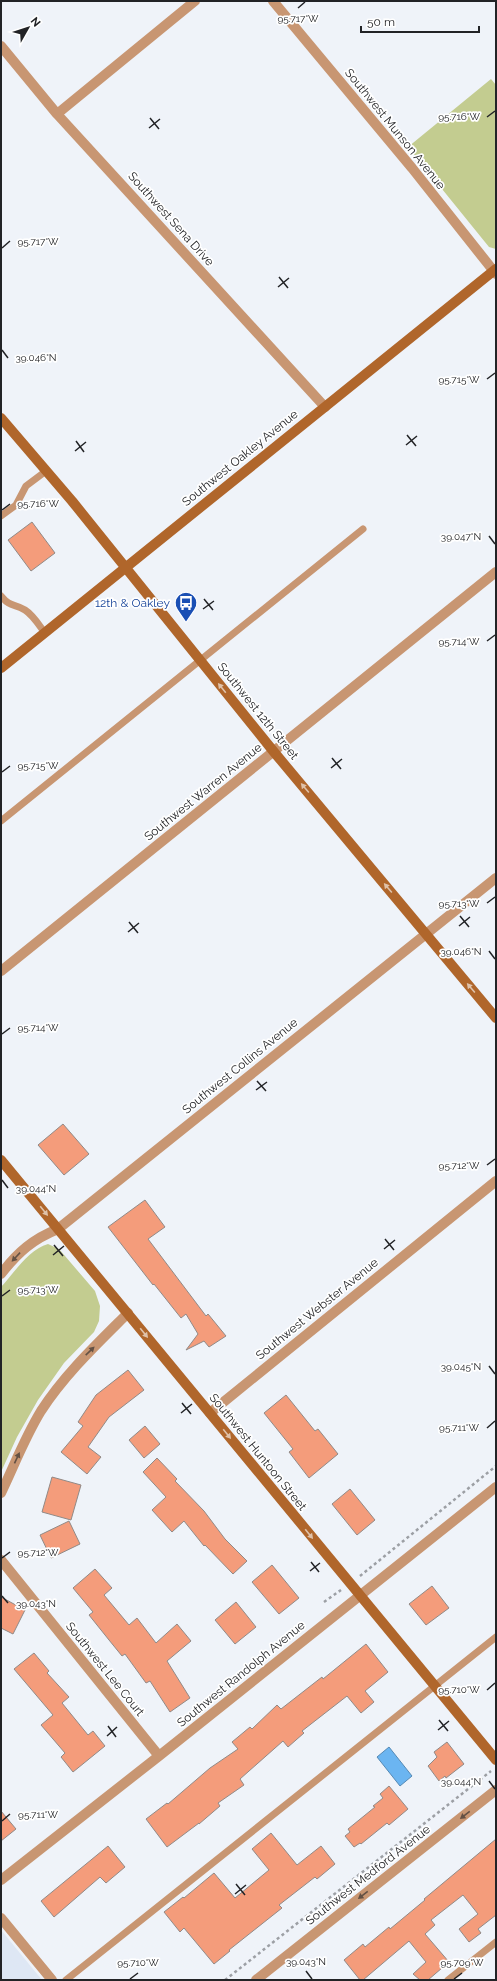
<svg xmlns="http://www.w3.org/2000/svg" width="497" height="1981" font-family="Raleway,sans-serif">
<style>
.built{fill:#dee7f4}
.green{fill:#c3cc90}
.water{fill:#6bb5f1;stroke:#5589b4}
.building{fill:#f49c7b;stroke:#918a87}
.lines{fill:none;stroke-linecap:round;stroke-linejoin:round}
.path{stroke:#9c9fa4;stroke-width:2.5;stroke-dasharray:3 3;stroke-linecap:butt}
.lane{stroke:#c89672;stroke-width:7}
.street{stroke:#c89672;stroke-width:10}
.secondary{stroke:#b0662b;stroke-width:10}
.oneway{fill:#dfc2aa}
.oneway2{fill:#645144}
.ticks{fill:none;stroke:#222326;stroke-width:1.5}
.labels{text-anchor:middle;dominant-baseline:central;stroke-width:3.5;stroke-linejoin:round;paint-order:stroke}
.street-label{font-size:12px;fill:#222326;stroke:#fff}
.transit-label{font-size:12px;fill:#164399;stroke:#fff;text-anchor:end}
.ticks-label{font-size:10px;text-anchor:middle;fill:#222326;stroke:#fff;stroke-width:3.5;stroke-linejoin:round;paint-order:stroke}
</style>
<rect width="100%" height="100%" fill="#eff3f9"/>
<!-- built -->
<path class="built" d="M1,1930l41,50h-41z"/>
<!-- green -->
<path class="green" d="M491,79l5,6v164l-7,-2 -81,-100z
M48,1244l11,5 36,42 5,15 -1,15 -5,11 -30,31 -26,37 -21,37 -16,35v-185c13,-14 28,-38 47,-43z"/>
<!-- water -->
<path class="water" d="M389,1747l23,29 -12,10 -23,-29z"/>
<!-- building -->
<path class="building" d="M32,522l23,31 -24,18 -23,-31z
M63,1124l26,30 -25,21 -26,-30z
M145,1200l20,27 -17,12 58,77 2,-2 18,22 -17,11 -5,-6 -18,9 12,-16 -12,-20 -5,4 -27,-34 -1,1 -45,-58z
M128,1370l16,20 -35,27 -21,30 13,10 -14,17 -26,-22 22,-26 -5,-4 18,-27z
M286,1395l29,36 3,-2 20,25 -29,24 -20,-26 4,-3 -29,-36z
M145,1426l15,18 -16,14 -15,-18z
M157,1458l20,21 -2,2 29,30 21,28 22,22 -14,13 -28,-29 -1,1 -20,-25 -12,11 -20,-22 14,-13 -23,-25z
M52,1477l29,8 -10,35 -29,-8z
M350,1489l25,31 -18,15 -25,-31z
M69,1521l11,23 -29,14 -11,-23z
M272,1565l27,33 -20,16 -27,-32z
M95,1569l17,19 -8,7 25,30 8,-7 19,25 21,-19 14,17 -24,20 23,37 -20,14 -20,-31 -4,2 -21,-29 -3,2 -13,-16 -20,-25 4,-3 -20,-24z
M432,1586l17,22 -23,17 -17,-21z
M1,1597l24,13 -12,24 -12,-6z
M236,1602l20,25 -21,17 -20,-24z
M366,1644l22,28 -23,19 9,11 -13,11 -14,-17 -45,35 2,2 -16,14 -5,-6 -43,38 4,6 -26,18 2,3 -21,18v-1l-32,24 -21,-28 21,-16 1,1 42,-36 28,-19 -6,-7 18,-15 2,2 25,-24 4,4 41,-32 1,2z
M34,1653l15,18 -2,2 22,24 -7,6 26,32 5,-4 12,15 -32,26 -12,-15 4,-4 -24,-28 12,-10 -39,-46z
M447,1742l17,22 -18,14 -1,-2 -6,5 -11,-15 9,-9 -3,-5z
M389,1786l19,23 -19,16 -2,-2 -26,21 -1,-1 -6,4 -9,-11 5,-4 -2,-3 27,-22 -2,-1 10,-8 -3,-4z
M1,1811l15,18 -15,12z
M271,1833l26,32 24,-19 14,18 -18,15 -2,-2 -36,28 3,3 -53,42 1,1 -16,13 -30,-36 -4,4 -16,-20 19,-15 1,1 30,-25 21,25 34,-28 -17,-21z
M496,1839v76l-18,14 3,4 -12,9 -10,-13 19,-15 -15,-19 -32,25 4,5 -10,9 24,28 -21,18h-8l-7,-6 13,-12 -17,-21 -46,39h-3l-16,-20 19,-16 2,3 24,-20 1,2 35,-29 -1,-1z
M108,1846l17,21 -19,16 -6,-6 -46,40 -13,-16z"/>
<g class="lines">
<!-- path -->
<path class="path" d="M360,1576l136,-110
M324,1602l17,-12
M225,1980l266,-209"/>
<!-- lane -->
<path class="lane" d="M1,516l15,-11 10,-19 20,-15
M1,596c10,12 13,7 24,14 8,5 14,15 20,23
M1,821l362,-292
M66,1980l430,-343
M448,1980l48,-38"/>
<!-- street -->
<path class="street" d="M273,1l139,167 84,106
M1,46l56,68 268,293
M57,114l138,-113
M1,971l495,-399
M1,1274c17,-22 32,-35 57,-45l438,-351
M210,1413l286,-232
M1,1493c13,-27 24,-56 40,-82 24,-37 56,-67 87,-98
M1,1560l158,196
M1,1880l158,-124 337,-269
M1,1918l51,62
M256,1980l240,-190"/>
<!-- secondary -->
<path class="secondary" d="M1,418l71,83 202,251 222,266
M1,668l495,-399
M1,1160l495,600"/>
</g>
<!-- one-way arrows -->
<defs><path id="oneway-solid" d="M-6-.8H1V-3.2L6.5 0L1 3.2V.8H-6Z"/></defs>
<g class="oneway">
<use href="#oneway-solid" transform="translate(222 688) rotate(-129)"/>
<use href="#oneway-solid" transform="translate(305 788) rotate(-130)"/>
<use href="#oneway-solid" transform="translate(388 888) rotate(-130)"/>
<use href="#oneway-solid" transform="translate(471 988) rotate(-130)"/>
<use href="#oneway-solid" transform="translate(44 1211) rotate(51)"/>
<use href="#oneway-solid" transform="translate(144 1333) rotate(51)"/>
<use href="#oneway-solid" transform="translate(227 1434) rotate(51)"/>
<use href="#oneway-solid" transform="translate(309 1534) rotate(51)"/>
</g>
<g class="oneway2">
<use href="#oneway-solid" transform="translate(16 1257) rotate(133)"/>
<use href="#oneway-solid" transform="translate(90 1351) rotate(-44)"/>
<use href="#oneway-solid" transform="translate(17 1458) rotate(-65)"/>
<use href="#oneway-solid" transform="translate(465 1815) rotate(142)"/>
<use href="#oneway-solid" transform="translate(363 1895) rotate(142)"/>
</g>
<!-- ticks -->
<path class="ticks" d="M298,8l7,-6M487,117l8,-6M150,118l9,11M149,128l11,-9M2,248l8,-7M279,277l9,11M278,287l11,-9M2,350l6,8M487,379l8,-6M407,435l9,11M76,441l8,11M406,445l11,-9M75,451l11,-9M2,510l8,-6M489,536l6,8M204,599l9,11M203,609l11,-8M487,641l8,-6M332,758l9,11M331,768l11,-9M2,772l8,-6M487,903l8,-6M460,916l9,11M129,922l9,11M459,926l11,-9M128,932l11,-9M489,951l6,8M2,1034l8,-6M257,1081l9,10M256,1090l11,-8M487,1165l8,-6M2,1180l6,8M385,1239l9,11M54,1245l9,11M384,1249l11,-9M53,1255l11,-9M2,1296l8,-6M489,1366l6,8M182,1403l9,11M181,1413l11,-9M487,1428l8,-7M2,1558l8,-6M311,1562l8,10M310,1571l10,-8M2,1596l6,7M487,1690l8,-7M439,1720l9,11M108,1726l8,11M438,1730l11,-9M107,1736l10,-9M489,1781l6,8M2,1821l8,-7M236,1884l9,11M235,1894l11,-9M306,1971l6,8M130,1979l8,-6M454,1979l8,-6"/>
<!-- icons -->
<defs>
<g id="bus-pin" transform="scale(1.15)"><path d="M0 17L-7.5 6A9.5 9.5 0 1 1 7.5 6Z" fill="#1a4fb4" stroke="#fff"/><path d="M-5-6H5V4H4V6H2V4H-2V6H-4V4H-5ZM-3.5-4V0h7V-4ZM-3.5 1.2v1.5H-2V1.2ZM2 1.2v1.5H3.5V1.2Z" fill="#fff"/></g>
</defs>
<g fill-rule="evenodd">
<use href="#bus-pin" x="186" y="603"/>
</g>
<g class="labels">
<!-- street labels -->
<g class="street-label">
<text transform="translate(395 129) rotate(51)">Southwest Munson Avenue</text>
<text transform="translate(171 219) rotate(48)">Southwest Sena Drive</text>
<text transform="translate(240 458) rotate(-39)">Southwest Oakley Avenue</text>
<text transform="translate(258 711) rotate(51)">Southwest 12th Street</text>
<text transform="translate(203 792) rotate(-39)">Southwest Warren Avenue</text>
<text transform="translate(240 1066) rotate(-39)">Southwest Collins Avenue</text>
<text transform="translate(317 1309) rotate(-39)">Southwest Webster Avenue</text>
<text transform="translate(258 1452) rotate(51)">Southwest Huntoon Street</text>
<text transform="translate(105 1669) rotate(51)">Southwest Lee Court</text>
<text transform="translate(241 1674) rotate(-39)">Southwest Randolph Avenue</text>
<text transform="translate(368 1875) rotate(-38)">Southwest Medford Avenue</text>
</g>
<!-- transit labels -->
<g class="transit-label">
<text x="170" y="603">12th &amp; Oakley</text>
</g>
</g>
<g class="ticks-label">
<text x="298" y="22">95.717°W</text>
<text x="459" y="120">95.716°W</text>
<text x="38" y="245">95.717°W</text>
<text x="36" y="361">39.046°N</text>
<text x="459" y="383">95.715°W</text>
<text x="38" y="507">95.716°W</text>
<text x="461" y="540">39.047°N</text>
<text x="459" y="645">95.714°W</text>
<text x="38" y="769">95.715°W</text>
<text x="459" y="907">95.713°W</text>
<text x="461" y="955">39.046°N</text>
<text x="38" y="1031">95.714°W</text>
<text x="459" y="1169">95.712°W</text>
<text x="36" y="1192">39.044°N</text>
<text x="38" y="1293">95.713°W</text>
<text x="461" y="1370">39.045°N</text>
<text x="459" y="1431">95.711°W</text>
<text x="38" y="1556">95.712°W</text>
<text x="36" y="1607">39.043°N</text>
<text x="459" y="1693">95.710°W</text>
<text x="461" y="1785">39.044°N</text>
<text x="38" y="1818">95.711°W</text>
<text x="306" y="1965">39.043°N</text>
<text x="138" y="1966">95.710°W</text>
<text x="462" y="1966">95.709°W</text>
</g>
<!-- border -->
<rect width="497" height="1981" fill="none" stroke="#222326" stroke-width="4"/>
<!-- north arrow -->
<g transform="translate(28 28) rotate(51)" stroke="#ffffff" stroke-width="3" paint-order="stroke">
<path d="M0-3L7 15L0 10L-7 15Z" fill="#222326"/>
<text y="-6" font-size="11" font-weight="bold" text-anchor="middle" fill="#222326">N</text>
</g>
<!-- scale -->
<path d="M361 26v6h118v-6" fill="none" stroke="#222326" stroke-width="2"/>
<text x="367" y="26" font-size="12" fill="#222326" stroke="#ffffff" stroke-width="3" paint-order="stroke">50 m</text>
</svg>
